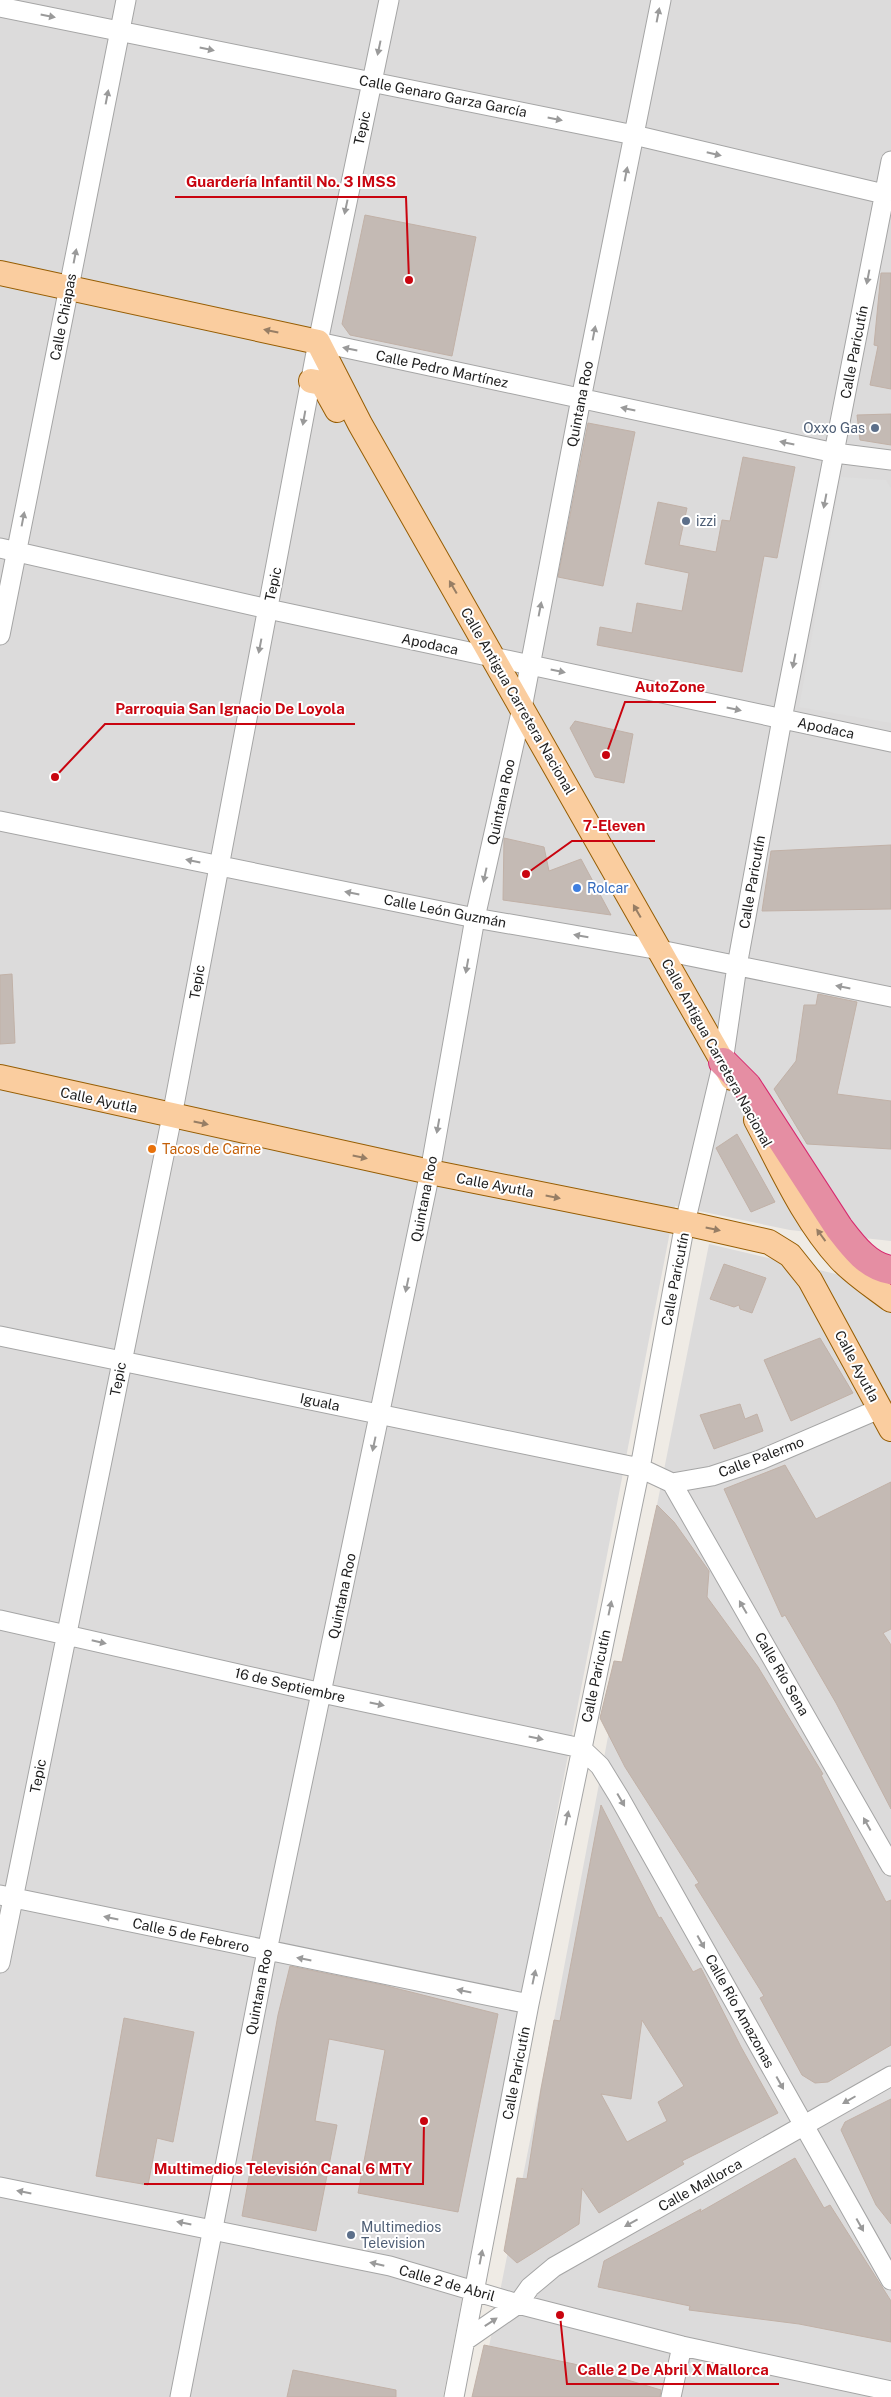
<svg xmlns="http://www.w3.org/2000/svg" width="891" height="2397" font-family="'Public Sans',sans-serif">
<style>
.residential{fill:#dcdbdb}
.parking{fill:#dedede}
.building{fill:#c4bab4;stroke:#c1b1a7;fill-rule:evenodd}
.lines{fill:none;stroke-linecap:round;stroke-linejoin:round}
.minor-casing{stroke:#a5a5a5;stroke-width:21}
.major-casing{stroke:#965d03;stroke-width:26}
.highway-casing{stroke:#d7286e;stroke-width:30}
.minor{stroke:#fff;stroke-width:19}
.major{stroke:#facd9f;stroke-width:24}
.highway{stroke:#e58ea3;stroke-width:28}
.oneway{fill:#9a9a9a}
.oneway2{fill:#977e65}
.service-dot{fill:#5c6f8a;stroke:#fff;stroke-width:2}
.shop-dot{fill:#3f7fe0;stroke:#fff;stroke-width:2}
.food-dot{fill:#e8710a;stroke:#fff;stroke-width:2}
.labels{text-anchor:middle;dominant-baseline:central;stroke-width:4;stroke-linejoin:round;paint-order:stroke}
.street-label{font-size:14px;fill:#1e1e1e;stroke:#fff}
.service-label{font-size:14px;fill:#4e5e75;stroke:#fff;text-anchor:start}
.shop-label{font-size:14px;fill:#366cbe;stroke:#fff;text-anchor:start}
.food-label{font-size:14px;fill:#c56008;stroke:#fff;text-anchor:start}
.leader{fill:none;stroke:#c9040f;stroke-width:2}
.callout-dot{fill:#c9040f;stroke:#fff;stroke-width:2}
.callout-label{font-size:15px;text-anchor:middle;font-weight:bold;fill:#c9040f;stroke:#fff;stroke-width:4;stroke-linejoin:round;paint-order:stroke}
</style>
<rect width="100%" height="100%" fill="#efebe5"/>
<!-- residential -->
<path class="residential" d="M0,0h891v1241l-101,-11 -115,-24 -232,1191h-443z
M709,1244l182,43v1110h-412l75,-377 69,-362 34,-153z"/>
<!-- parking -->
<path class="parking" d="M841,477l45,3 5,8v235l-92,-16z"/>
<!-- building -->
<path class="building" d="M365,215l111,22 -24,119 -102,-21 -8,-11z
M881,273h10v116l-21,-4 8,-39 -4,-1z
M891,414v31l-31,-5 -3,-25z
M588,423l47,9 -32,154 -45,-9z
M743,457l52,10 -18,91 -13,-2 -22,116 -145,-27 3,-18 32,6 5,-30 45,8 7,-38 -44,-9 13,-62 29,6 -8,37 37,7 6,-32 8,1z
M575,721l58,13 -9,49 -29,-6 -25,-49z
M504,838l40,9 5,24 32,-12 30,56 -108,-15z
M891,845v64l-129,2 9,-60z
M12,974l3,69 -15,1v-69z
M818,994l39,8 -20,92 54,7v48l-84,-5 -33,-55 22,-28 8,-56h12z
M737,1134l38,68 -24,10 -35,-64z
M724,1264l42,14 -14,35 -12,-4 -1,-4 -5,2 -24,-8z
M820,1338l33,55 -62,28 -27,-61z
M740,1404l5,15 12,-5 6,17 -49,18 -14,-34z
M785,1465l31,54 75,-37v147l-8,4 8,12v164l-55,-106 -51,-88 -3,2 -58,-128z
M657,1505l17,17 35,49 -2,26 51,70 65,107 -2,1 65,127 5,-2v145l-63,37 -13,1 -13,-8 -42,-77 4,-2 -69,-111 4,-2 -74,-116 -25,-49 14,-57 8,1z
M601,1805l58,113 2,-1 32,55 8,-4 40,79 37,66 -96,48 2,3 -85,49 -17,-25 -3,36 -62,39 -13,-12 13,-73 10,1 14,-90 13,-69 6,1zM642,2020l42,66 -26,16 9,19 -40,21 -26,-48 30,5z
M290,1966l93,19 115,29 -40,198 -100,-19 27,-143 -56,-11 -14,82 22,4 -21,106 -74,-15 36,-201z
M124,2018l70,14 -21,110 -16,-4 -9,47 -52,-9z
M891,2099v125l-15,-19 -35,-75 4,-8z
M795,2158l29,50 6,-3 61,96v41l-92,-18 -110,-14 1,-4 -92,-19 6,-26 97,-52 -1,3z
M484,2345l90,19 87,26 -1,7h-188z
M293,2370l103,20v7h-109z"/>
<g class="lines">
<!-- minor casing -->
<g class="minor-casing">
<path id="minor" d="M0,7l634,128 250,59
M318,342l517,111 56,7
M0,548l268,61 623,133
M0,635l126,-635
M0,821l475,97 185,32 231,47
M0,1336l640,132 32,15 40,-7 48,-16 119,-51
M672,1483l219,383
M0,1620l322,73 259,55 19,18 19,31 272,483
M0,1895l529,109
M0,1963l172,-847 146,-774 71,-342
M0,2187l390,79 128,38 164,42 209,45
M466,2340l52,-36 12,-17 24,-20 337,-191
M180,2397l87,-446 163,-779 45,-254 47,-210 57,-299 82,-409
M454,2397l75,-393 111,-536 45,-245 38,-161 14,-96 45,-247 109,-558
M671,2397l11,-51"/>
</g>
<!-- major casing -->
<g class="major-casing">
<path id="major" d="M0,273l318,69 42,82 372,654
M311,381l11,2 15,27
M0,1077l430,95 255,51 84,19 21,13 20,25 81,149
M756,1120c25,47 48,100 84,139 15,16 34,28 51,41"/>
</g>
<!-- highway casing -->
<g class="highway-casing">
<path id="highway" d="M723,1062l24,24 92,142c13,17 29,39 52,42"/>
</g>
<!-- minor -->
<use href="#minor" class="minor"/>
<!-- major -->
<use href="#major" class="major"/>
<!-- highway -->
<use href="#highway" class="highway"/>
</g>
<!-- one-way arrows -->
<defs><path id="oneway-solid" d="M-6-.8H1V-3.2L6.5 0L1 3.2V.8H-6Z" transform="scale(1.25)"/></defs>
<g class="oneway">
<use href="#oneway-solid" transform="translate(658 15) rotate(-79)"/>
<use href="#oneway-solid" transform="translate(48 16) rotate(11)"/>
<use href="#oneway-solid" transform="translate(379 48) rotate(102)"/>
<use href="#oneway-solid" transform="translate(207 49) rotate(12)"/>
<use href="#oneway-solid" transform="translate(107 97) rotate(-79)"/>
<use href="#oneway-solid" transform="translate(555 119) rotate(11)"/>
<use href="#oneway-solid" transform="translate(714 154) rotate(13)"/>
<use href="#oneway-solid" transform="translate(626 174) rotate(-79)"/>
<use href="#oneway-solid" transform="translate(346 207) rotate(102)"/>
<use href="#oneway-solid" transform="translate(75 256) rotate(-79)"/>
<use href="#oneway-solid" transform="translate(868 277) rotate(101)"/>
<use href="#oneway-solid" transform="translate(594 333) rotate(-79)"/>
<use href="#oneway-solid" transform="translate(350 349) rotate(-168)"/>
<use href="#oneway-solid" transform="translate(628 409) rotate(-168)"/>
<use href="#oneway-solid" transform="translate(304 418) rotate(100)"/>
<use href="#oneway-solid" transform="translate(787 443) rotate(-168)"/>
<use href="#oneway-solid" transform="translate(825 501) rotate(101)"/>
<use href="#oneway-solid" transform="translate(23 519) rotate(-79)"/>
<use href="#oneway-solid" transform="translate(540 609) rotate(-79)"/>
<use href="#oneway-solid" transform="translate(260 646) rotate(101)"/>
<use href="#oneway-solid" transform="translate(794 661) rotate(101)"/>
<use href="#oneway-solid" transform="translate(558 671) rotate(12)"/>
<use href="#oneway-solid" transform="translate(734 709) rotate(12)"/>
<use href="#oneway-solid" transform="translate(193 861) rotate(-168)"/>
<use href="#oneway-solid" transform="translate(485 875) rotate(102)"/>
<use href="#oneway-solid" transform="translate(352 893) rotate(-169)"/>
<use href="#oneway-solid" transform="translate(581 936) rotate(-170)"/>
<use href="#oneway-solid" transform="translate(467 966) rotate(100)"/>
<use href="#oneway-solid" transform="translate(843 987) rotate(-169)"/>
<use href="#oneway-solid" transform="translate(438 1126) rotate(100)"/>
<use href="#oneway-solid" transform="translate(407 1285) rotate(102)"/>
<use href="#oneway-solid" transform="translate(374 1444) rotate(102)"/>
<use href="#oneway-solid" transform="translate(743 1607) rotate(-120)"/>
<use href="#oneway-solid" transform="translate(610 1608) rotate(-78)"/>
<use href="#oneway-solid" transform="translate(99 1642) rotate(13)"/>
<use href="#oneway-solid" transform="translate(377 1704) rotate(12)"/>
<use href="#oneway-solid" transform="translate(536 1738) rotate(12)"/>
<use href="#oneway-solid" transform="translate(621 1800) rotate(60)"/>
<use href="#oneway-solid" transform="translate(567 1818) rotate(-78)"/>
<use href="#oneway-solid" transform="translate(867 1824) rotate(-119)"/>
<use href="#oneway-solid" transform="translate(111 1918) rotate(-168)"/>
<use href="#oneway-solid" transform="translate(701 1942) rotate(61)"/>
<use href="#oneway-solid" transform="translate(304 1959) rotate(-169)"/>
<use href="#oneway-solid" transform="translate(534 1977) rotate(-78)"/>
<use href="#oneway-solid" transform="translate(464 1991) rotate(-169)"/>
<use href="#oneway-solid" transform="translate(780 2083) rotate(61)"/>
<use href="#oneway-solid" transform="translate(849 2100) rotate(150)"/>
<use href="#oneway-solid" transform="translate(24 2192) rotate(-169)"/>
<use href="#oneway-solid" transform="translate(184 2223) rotate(-169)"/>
<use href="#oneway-solid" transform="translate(631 2223) rotate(151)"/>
<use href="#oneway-solid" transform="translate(860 2225) rotate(61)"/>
<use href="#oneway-solid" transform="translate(481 2257) rotate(-79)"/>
<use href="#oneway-solid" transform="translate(377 2264) rotate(-167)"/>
<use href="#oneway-solid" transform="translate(491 2322) rotate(-33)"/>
</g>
<g class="oneway2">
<use href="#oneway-solid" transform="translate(271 331) rotate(-168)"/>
<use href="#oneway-solid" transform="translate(453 587) rotate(-120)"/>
<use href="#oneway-solid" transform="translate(637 911) rotate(-120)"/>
<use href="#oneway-solid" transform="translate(201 1123) rotate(12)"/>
<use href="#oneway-solid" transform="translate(360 1157) rotate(12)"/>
<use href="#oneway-solid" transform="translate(553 1197) rotate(11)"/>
<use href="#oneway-solid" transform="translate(713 1229) rotate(12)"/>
<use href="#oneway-solid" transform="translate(821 1235) rotate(-126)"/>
</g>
<!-- markers -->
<g class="service-dot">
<circle cx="875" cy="428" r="5"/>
<circle cx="686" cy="521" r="5"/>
<circle cx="351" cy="2235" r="5"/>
</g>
<circle class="shop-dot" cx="577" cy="888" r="5"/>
<circle class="food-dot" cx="152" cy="1149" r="5"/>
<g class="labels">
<!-- street labels -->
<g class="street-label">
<text transform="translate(443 96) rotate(11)">Calle Genaro Garza García</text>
<text transform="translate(362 128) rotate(-78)">Tepic</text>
<text transform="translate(63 317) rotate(-79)">Calle Chiapas</text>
<text transform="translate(854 352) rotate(-79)">Calle Paricutín</text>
<text transform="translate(442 369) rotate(12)">Calle Pedro Martínez</text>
<text transform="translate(580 404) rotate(-79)">Quintana Roo</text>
<text transform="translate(273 584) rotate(-78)">Tepic</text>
<text transform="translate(430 644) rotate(12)">Apodaca</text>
<text transform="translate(518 701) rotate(60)">Calle Antigua Carretera Nacional</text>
<text transform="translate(826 728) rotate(12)">Apodaca</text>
<text transform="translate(501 802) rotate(-78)">Quintana Roo</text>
<text transform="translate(752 882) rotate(-80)">Calle Paricutín</text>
<text transform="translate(445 911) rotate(11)">Calle León Guzmán</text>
<text transform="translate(197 982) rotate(-80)">Tepic</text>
<text transform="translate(717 1053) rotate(61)">Calle Antigua Carretera Nacional</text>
<text transform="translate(99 1100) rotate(12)">Calle Ayutla</text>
<text transform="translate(495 1185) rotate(11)">Calle Ayutla</text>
<text transform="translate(424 1199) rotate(-79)">Quintana Roo</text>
<text transform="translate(675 1279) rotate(-79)">Calle Paricutín</text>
<text transform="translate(857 1366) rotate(62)">Calle Ayutla</text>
<text transform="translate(118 1379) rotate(-79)">Tepic</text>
<text transform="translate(320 1402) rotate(12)">Iguala</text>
<text transform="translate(761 1457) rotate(-21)">Calle Palermo</text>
<text transform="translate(342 1596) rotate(-78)">Quintana Roo</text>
<text transform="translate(782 1674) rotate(60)">Calle Río Sena</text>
<text transform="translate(596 1676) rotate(-78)">Calle Paricutín</text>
<text transform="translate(290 1685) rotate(13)">16 de Septiembre</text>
<text transform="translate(38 1776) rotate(-79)">Tepic</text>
<text transform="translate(191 1935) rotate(12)">Calle 5 de Febrero</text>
<text transform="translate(259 1992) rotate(-79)">Quintana Roo</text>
<text transform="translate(740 2011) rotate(61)">Calle Río Amazonas</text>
<text transform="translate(516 2073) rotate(-79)">Calle Paricutín</text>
<text transform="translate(700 2185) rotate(-29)">Calle Mallorca</text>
<text transform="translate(447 2283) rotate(16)">Calle 2 de Abril</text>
</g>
<!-- service labels -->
<g class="service-label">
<text x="865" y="428" text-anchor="end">Oxxo Gas</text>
<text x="696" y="521">izzi</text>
<text x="361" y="2227">Multimedios<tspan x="361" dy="16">Television</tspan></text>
</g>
<!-- shop labels -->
<g class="shop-label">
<text x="587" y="888">Rolcar</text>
</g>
<!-- food labels -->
<g class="food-label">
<text x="162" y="1149">Tacos de Carne</text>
</g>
</g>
<!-- callouts -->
<path class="leader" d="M409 280L406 197H175M606 755L625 702H716M55 777L105 724H355M526 874L572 841H655M424 2121L423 2184H144M560 2315L567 2384H779"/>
<g class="callout-dot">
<circle cx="409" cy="280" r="5"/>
<circle cx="606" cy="755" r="5"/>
<circle cx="55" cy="777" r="5"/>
<circle cx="526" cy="874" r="5"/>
<circle cx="424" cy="2121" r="5"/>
<circle cx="560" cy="2315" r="5"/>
</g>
<g class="callout-label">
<text x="291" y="187">Guardería Infantil No. 3 IMSS</text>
<text x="670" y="692">AutoZone</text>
<text x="230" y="714">Parroquia San Ignacio De Loyola</text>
<text x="614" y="831">7-Eleven</text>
<text x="283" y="2174">Multimedios Televisión Canal 6 MTY</text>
<text x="673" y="2375">Calle 2 De Abril X Mallorca</text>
</g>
</svg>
